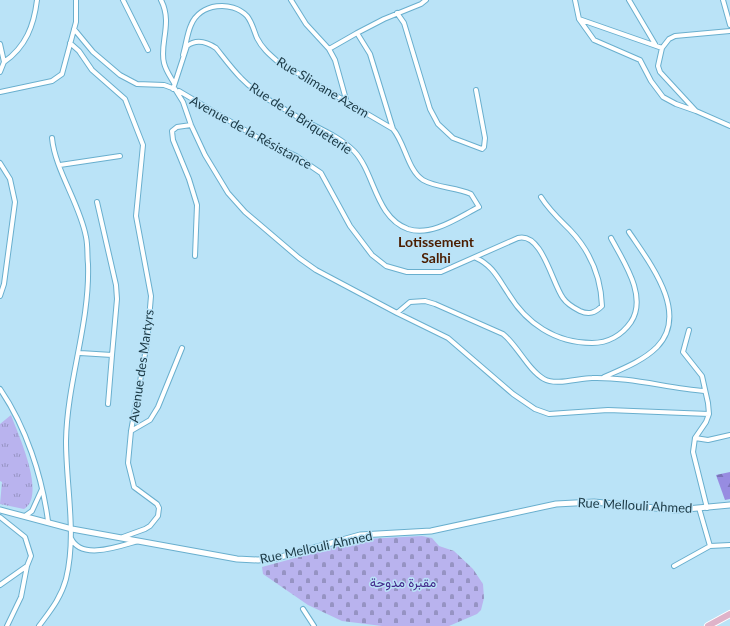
<svg xmlns="http://www.w3.org/2000/svg" width="730" height="626" font-family="Lato,Vazirmatn,sans-serif">
<style>
.grass{fill:url(#grass-tufts)}
.forest{fill:url(#forest-firs)}
.cemetery{fill:url(#cemetery-stones)}
.lines{fill:none;stroke-linecap:round;stroke-linejoin:round}
.minor-casing{stroke:#69afce;stroke-width:6}
.tertiary-casing{stroke:#69afce;stroke-width:7}
.primary-casing{stroke:#fff;stroke-width:8}
.minor{stroke:#fff;stroke-width:4}
.tertiary{stroke:#fff;stroke-width:5}
.primary{stroke:#dfb3c9;stroke-width:6}
.labels{text-anchor:middle;dominant-baseline:central;stroke-width:3;stroke-linejoin:round;paint-order:stroke}
.street-label{font-size:13px;fill:#1b3945;stroke:#bae3f7}
.park-label{font-size:13px;fill:#43298b;stroke:#bae3f7}
.neighbourhood-label{font-size:14px;font-weight:bold;fill:#4b1d00;stroke:#bae3f7}
</style>
<defs>
<pattern id="grass-tufts" width="24" height="20" patternUnits="userSpaceOnUse"><rect width="24" height="20" fill="#b9b3ee"/><path d="M3 7l-1-3M5 7V3M7 7l1-3M15 17l-1-3M17 17v-4M19 17l1-3" fill="none" stroke="#9693c3"/></pattern>
<pattern id="forest-firs" width="22" height="20" patternUnits="userSpaceOnUse"><rect width="22" height="20" fill="#978ce1"/><path d="M5 1l3.5 6h-7zM16 11l3.5 6h-7z" fill="#7a73b8"/></pattern>
<pattern id="cemetery-stones" width="16" height="16" patternUnits="userSpaceOnUse"><rect width="16" height="16" fill="#b9b3ee"/><path d="M2 7V4a2 2 0 0 1 4 0v3zM10 15v-3a2 2 0 0 1 4 0v3z" fill="#9693c3"/></pattern>
</defs>
<rect width="100%" height="100%" fill="#bae3f7"/>
<!-- grass -->
<path class="grass" d="M11,415c7,19 36,81 13,94l-24,-5 2,-22 -2,-1v-57z"/>
<!-- forest -->
<path class="forest" d="M730,472v27l-5,1 -9,-25z"/>
<!-- cemetery -->
<path class="cemetery" d="M422,536l10,2 7,8 15,5 19,18 10,15 1,14 -3,12 -4,4 -28,12h-67l-40,-5 -34,-16 -45,-31 -1,-7 103,-28z"/>
<g class="lines">
<!-- minor casing -->
<g class="minor-casing">
<path id="minor" d="M123,0l25,50
M161,0c12,23 -2,44 3,63 2,8 6,13 10,20
M291,0l15,24 23,25
M575,0l4,19 15,21 46,20 11,21 12,16 13,7 20,7
M629,0l26,44
M723,0l7,25
M397,13l7,10 26,86 8,15 15,14 29,11 2,-2 1,-9 -9,-48
M579,19l83,29
M74,29l19,23 27,23 17,9 27,1 11,4 8,13 8,23 14,30 23,38 17,19 54,46 17,12 81,43 51,25 65,56 22,15 14,5 59,-4 101,4
M730,31l-55,5 -6,3 -7,9 -4,18 2,6 36,39 34,15
M357,33l27,-14 37,-15 5,-4
M70,43l9,8 13,19 33,29 18,46 -7,71 15,80 -4,47 -16,88 -3,32 6,24 23,17 2,4 -1,8 -8,10 -5,3 -22,8
M0,44l4,18 -4,10
M4,62c22,-15 30,-37 33,-62
M173,89l14,-43c9,-7 20,-4 29,2 8,10 16,21 25,30 15,16 37,27 55,38 19,11 42,19 58,35 21,22 21,66 54,78 24,8 51,-12 71,-22l-8,-13c-15,-7 -34,-6 -48,-14 -15,-9 -18,-37 -30,-51l-116,-68c-8,-7 -15,-13 -20,-23 -3,-7 -5,-16 -10,-22 -15,-16 -47,-13 -56,9 -4,9 -5,20 -8,30
M179,91l81,48 36,17 25,17 29,53 22,29 14,11 21,6h34l77,-34c24,-6 34,45 45,60 4,6 11,10 17,13 9,4 15,2 22,-5 -1,-28 -12,-55 -32,-76 -10,-10 -21,-20 -29,-33
M0,92l52,-11 10,-7 14,-52v-22
M347,103l-12,-43 -6,-11 28,-16 13,21 23,75
M191,125l-14,2 -5,4 1,9 16,39 8,26 -2,51
M0,163l10,16 5,23 -11,82 -4,12
M60,165l60,-9
M476,258c16,7 22,20 32,35 18,30 47,50 84,50 16,0 30,-8 39,-21 17,-26 -8,-61 -20,-84
M397,313l13,-11 15,-1 10,3 68,30c15,12 25,36 41,45 12,7 35,-1 48,-1 38,-1 75,10 112,13
M689,330l-6,22 19,24 6,27 1,11 -3,8 -11,16
M80,353l32,2 5,-56 -1,-14 -19,-83
M604,377c18,-8 39,-16 53,-30 33,-34 -8,-85 -28,-115
M0,389c26,38 42,87 48,132
M108,404l4,-49
M131,431l19,-11 8,-13 24,-59
M699,508l11,38 20,-1
M707,508l-14,-56 2,-14 13,2 22,-5
M25,516l7,-5 10,-22
M0,517l25,20 6,19 -4,10 -27,19
M71,538c10,23 49,8 67,3
M674,566l36,-20
M303,609l11,17
M7,626l14,-29 6,-31
M39,626c11,-15 22,-28 27,-47 11,-45 0,-92 0,-138 1,-60 24,-117 22,-177 -1,-8 0,-18 -2,-27 -6,-33 -31,-67 -34,-99"/>
</g>
<!-- tertiary casing -->
<g class="tertiary-casing">
<path id="tertiary" d="M0,510l72,19 165,30 21,1 19,-2 83,-23 71,-4 125,-27 38,-2 82,8 54,-5"/>
</g>
<!-- primary casing -->
<g class="primary-casing">
<path id="primary" d="M708,626l22,-12"/>
</g>
<!-- minor -->
<use href="#minor" class="minor"/>
<!-- tertiary -->
<use href="#tertiary" class="tertiary"/>
<!-- primary -->
<use href="#primary" class="primary"/>
</g>
<g class="labels">
<!-- street labels -->
<g class="street-label">
<text transform="translate(323 87) rotate(31)">Rue Slimane Azem</text>
<text transform="translate(301 118) rotate(33)">Rue de la Briqueterie</text>
<text transform="translate(251 132) rotate(29)">Avenue de la Résistance</text>
<text transform="translate(141 366) rotate(-82)">Avenue des Martyrs</text>
<text transform="translate(635 505) rotate(3)">Rue Mellouli Ahmed</text>
<text transform="translate(316 547) rotate(-12)">Rue Mellouli Ahmed</text>
</g>
<!-- park labels -->
<g class="park-label">
<text x="403" y="582">مقبرة مدوحة</text>
</g>
<!-- neighbourhood labels -->
<g class="neighbourhood-label">
<text x="436" y="241">Lotissement<tspan x="436" dy="16">Salhi</tspan></text>
</g>
</g>
</svg>
